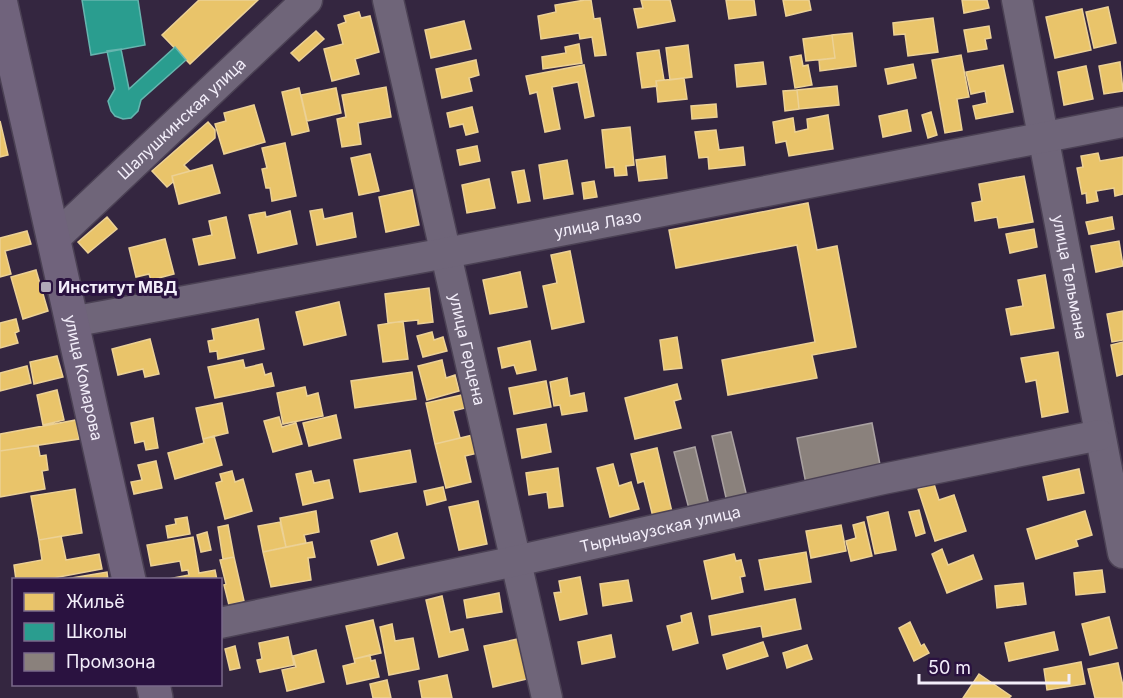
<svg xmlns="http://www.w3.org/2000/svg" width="1123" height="698" font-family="Inter,sans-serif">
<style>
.homes{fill:#e9c46a;stroke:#ecd195;stroke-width:1.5}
.schools{fill:#2a9d8f;stroke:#66b5af;stroke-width:1.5}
.industry{fill:#8a817c;stroke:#aaa2a2;stroke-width:1.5}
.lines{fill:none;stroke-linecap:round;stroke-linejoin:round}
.minor-casing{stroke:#4b4154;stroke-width:33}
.major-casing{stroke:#4b4154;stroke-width:36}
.minor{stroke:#6f6579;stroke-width:30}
.major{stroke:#70637c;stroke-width:33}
.poi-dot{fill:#b0a8b9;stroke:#2a1240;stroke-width:2}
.labels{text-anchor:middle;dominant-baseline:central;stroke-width:6;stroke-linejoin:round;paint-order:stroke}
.street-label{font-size:16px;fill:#f3eefa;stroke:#2a1240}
.poi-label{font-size:16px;font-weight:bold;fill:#f3eefa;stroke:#2a1240;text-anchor:start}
</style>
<rect width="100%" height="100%" fill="#342640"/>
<!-- homes -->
<path class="homes" d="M199,0h59l-68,64 -28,-29z
M585,0h6l3,19 6,-1 6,37 -11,1 -3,-19 -12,2 -1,-6 -38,6 -3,-23 18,-4 -1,-7z
M641,0h29l5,21 -37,7 -4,-19 9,-1z
M726,0h28l2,15 -27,4z
M783,0h26l2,10 -25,6z
M962,0h25l2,8 -25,5z
M1108,7l8,36 -22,5 -8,-36z
M1082,9l9,41 -36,8 -9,-41z
M359,12l2,6 9,-2 9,36 -24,7 4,15 -27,7 -8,-32 19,-5 -5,-19 8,-3 -2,-6z
M933,18l5,34 -30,4 -3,-22 -11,1 -1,-12z
M464,21l7,28 -40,9 -6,-28z
M989,26l2,12 -6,1 2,10 -19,3 -4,-22z
M316,31l8,8 -25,22 -8,-8z
M852,33l4,33 -36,5 -1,-11 16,-2 -3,-23z
M832,35l3,23 -29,3 -3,-22z
M579,44l3,19 -39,6 -1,-12 24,-4 -1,-6z
M688,45l4,32 -22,3 -4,-32z
M659,50l5,30 -8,1 1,5 -15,2 -5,-35z
M801,55l2,11 5,-1 4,20 -17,3 -5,-31z
M961,55l8,42 -12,2 5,31 -17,3 -13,-73z
M476,60l3,15 -10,3 3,13 -30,7 -6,-29z
M763,62l3,22 -29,3 -2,-22z
M1120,62l3,29 -19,3 -5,-28z
M913,64l3,14 -28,6 -3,-15z
M584,65l10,51 -9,2 -7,-36 -26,5 8,42 -15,3 -8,-40 -7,2 -4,-18z
M1003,65l10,47 -37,7 -3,-13 14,-3 -2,-12 -14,3 -5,-22z
M1086,66l7,33 -29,6 -6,-33z
M684,78l3,21 -29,3 -2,-21z
M837,86l2,19 -40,4 -2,-19z
M386,87l5,30 -33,6 3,21 -19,3 -5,-28 9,-2 -4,-22z
M299,88l10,43 -17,4 -10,-43z
M336,88l5,25 -34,8 -6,-26z
M797,90l2,19 -14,2 -2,-20z
M716,104l1,13 -25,2 -1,-13z
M254,105l11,37 -41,12 -9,-30 11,-3 -2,-8z
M472,107l6,25 -12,3 -3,-11 -13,3 -3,-14z
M907,110l4,21 -28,6 -4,-21z
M931,112l6,23 -9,3 -6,-23z
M828,115l5,34 -44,7 -3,-15 -10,2 -3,-21 20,-4 2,14 13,-3 -1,-10z
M0,121l8,34 -8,2z
M208,122l7,8v8l-31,27 6,6 -18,5 1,6 -6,5 -15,-16z
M630,127l4,38 -8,1 1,9 -12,1 -1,-9 -8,1 -4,-38z
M716,130l3,20 24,-3 2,18 -36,4 -1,-12 -9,1 -4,-26z
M285,143l11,53 -24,5 -2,-13h-4l-4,-19 5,-1 -5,-20z
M477,146l3,15 -20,4 -3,-15z
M1098,153l2,8 23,-4v37l-8,2 -1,-8 -18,3 2,10 -11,2 -1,-10 -4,1 -5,-26 6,-1 -2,-11z
M370,154l9,37 -20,4 -8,-37z
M665,156l2,22 -28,3 -3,-21z
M567,160l6,34 -29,5 -5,-34z
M212,165l8,28 -41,11 -7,-28z
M524,170l6,31 -12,2 -6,-31z
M1024,176l9,46 -34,6 -2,-11 -22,4 -3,-18 10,-2 -3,-17z
M489,179l6,29 -28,5 -5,-28z
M594,181l3,16 -13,2 -2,-16z
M412,190l7,35 -33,7 -7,-35z
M808,203l9,47 20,-4 19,101 -44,8 5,23 -89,17 -6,-35 93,-18 -18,-97 -121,23 -7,-38z
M322,209l2,10 28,-6 4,24 -39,8 -7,-34z
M290,211l7,33 -39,9 -9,-38 16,-3 1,5z
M107,217l10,12 -29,24 -10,-11z
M226,217l9,41 -36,7 -6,-26 19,-4 -3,-14z
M1112,217l2,12 -25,5 -3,-12z
M1034,229l3,18 -27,6 -4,-19z
M27,231l4,13 -26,7 6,23 -11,3v-39z
M165,239l9,35 -23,6 -2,-6 -13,3 -7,-29z
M1119,241l4,25 -27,6 -5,-26z
M570,251l14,71 -32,7 -9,-43 14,-3 -6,-28z
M36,270l12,41 -25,8 -12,-42z
M520,272l7,35 -37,7 -7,-34z
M1045,275l9,53 -43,7 -5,-26 17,-3 -5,-26z
M429,288l4,34 -15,2v-4l-30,3 -3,-29z
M339,302l7,33 -42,10 -8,-33z
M1123,311v29l-11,2 -5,-28z
M16,319l3,12 -4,2 3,10 -18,5v-25z
M258,319l6,30 -46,10 -1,-8 -7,1 -2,-11 6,-1 -2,-11z
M403,321l5,38 -25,3 -5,-37z
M432,332l2,8 9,-3 4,14 -24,6 -6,-21z
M677,337l5,31 -18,2 -4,-30z
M150,339l9,35 -14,3 -2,-8 -25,6 -6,-26z
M530,341l6,29 -19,4 -3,-9 -12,3 -4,-20z
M1123,342v32l-6,2 -6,-31z
M1058,352l10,60 -26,5 -6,-37 -10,2 -5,-24z
M57,356l6,21 -29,7 -4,-22z
M243,360l2,8 17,-4 3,11 6,-2 3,13 -59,12 -7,-31z
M442,360l4,18 9,-3 4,16 -32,9 -9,-34z
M27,366l4,17 -31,8v-18z
M412,372l4,27 -61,9 -4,-27z
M567,378l3,18 14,-3 3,18 -25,4 -2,-10 -6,1 -4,-24z
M546,381l5,26 -37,7 -5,-26z
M677,384l4,15 -7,2 7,27 -46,11 -10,-41z
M305,387l2,9 11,-3 5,23 -40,8 -6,-31z
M57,390l7,30 -21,5 -6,-30z
M462,395l3,13 -12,3 7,27 -25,6 -9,-41z
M222,403l6,30 -25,6 -7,-31z
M336,415l5,23 -32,8 -6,-23z
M279,417l3,10 14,-4 6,21 -29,8 -9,-31z
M153,418l5,30 -12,2 -2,-9 -9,2 -4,-20z
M76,420l3,19 -79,12v-17z
M546,424l5,28 -29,6 -5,-29z
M473,435l5,18 -13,3 6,26 -25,6 -11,-44z
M214,436l8,29 -47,14 -7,-26 36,-10 -1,-4z
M38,445l2,11 6,-1 2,15 -6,1 3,18 -45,8v-46z
M657,448l15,64 -19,5 -9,-36 -6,2 -7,-29z
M410,450l6,32 -56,10 -6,-32z
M156,461l6,27 -28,6 -3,-12 11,-2 -4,-15z
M613,464l6,22 12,-4 8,27 -29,8 -13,-49z
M558,468l5,38 -14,2 -2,-16 -18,3 -3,-22z
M1079,469l5,24 -36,7 -5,-23z
M232,471l3,11 8,-3 9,32 -27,8 -9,-36 6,-2 -2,-7z
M311,471l3,12 15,-3 4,18 -30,7 -7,-31z
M934,484l5,16 15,-5 12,36 -31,10 -17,-52z
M443,487l3,13 -19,5 -3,-14z
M75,489l7,44 -43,7 -8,-44z
M478,501l9,43 -28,6 -10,-43z
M919,510l6,23 -9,3 -7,-24z
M316,511l3,21 -15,3 2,8 -20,4 -6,-29z
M1085,511l7,24 -16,5 2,6 -42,13 -9,-30z
M888,512l8,38 -21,4 -8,-37z
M187,517l3,17 -22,4 -2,-12 10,-2 -1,-5z
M280,522l6,25 -23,5 -5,-26z
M864,522l8,34 -21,5 -5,-20 10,-3 -3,-13z
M228,525l6,32 -11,2 -5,-32z
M841,525l5,26 -35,7 -5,-27z
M207,532l4,18 -10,2 -4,-17z
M397,533l7,25 -26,7 -7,-24z
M61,536l5,24 33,-6 3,15 -59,11h-27l-2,-15 28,-5 -3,-20z
M193,537l6,36 16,-3 2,10h-54l26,-5 -1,-5 -6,1 -2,-10 -29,5 -4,-21z
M312,542l3,15 -7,1 3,22 -40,7 -8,-35z
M942,549l6,16 25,-10 9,24 -35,14 -15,-39z
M806,552l5,30 -46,8 -6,-30z
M734,554l2,7 5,-1 4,16 -5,1 3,15 -31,7 -8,-38z
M234,557l10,44 -15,4 -5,-20 2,-1 -6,-24z
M1102,570l3,22 -29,3 -2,-22z
M107,572l1,8h-42v-1z
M580,577l7,37 -27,6 -6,-27 7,-1 -2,-11z
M628,580l4,21 -29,5 -3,-22z
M1023,583l3,21 -29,4 -2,-22z
M499,593l3,19 -35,6 -3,-18z
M442,596l8,36 13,-3 5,21 -29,7 -13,-57z
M795,599l6,30 -38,8 -2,-11 -49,9 -3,-19z
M691,613l7,30 -25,7 -6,-24 15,-4 -1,-6z
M1109,617l8,31 -27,7 -8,-31z
M373,620l8,33 -27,6 -8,-33z
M910,622l11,24 3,-2 5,9 -15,8 -15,-33z
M392,624l3,17 18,-3 6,31 -30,6 -9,-48z
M1054,632l4,18 -49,11 -4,-18z
M611,635l4,22 -33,7 -4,-22z
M288,637l6,28 -34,7 -3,-12 5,-1 -3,-16z
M518,639l9,40 -34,8 -9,-41z
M763,642l5,14 -41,13 -4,-14z
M807,645l5,14 -25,9 -4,-15z
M235,646l5,22 -10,2 -5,-21z
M316,650l8,32 -37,9 -5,-21 14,-3 -3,-11z
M370,655l1,6 4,-1 4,17 -32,7 -4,-18 12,-3 -1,-4z
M1081,662l4,22 -38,6 -3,-21z
M1118,663l5,23v12h-28l-7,-29z
M979,674l32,22 -2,2h-46z
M447,675l5,23h-30l-3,-17z
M387,680l4,18h-18l-3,-14z"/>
<!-- schools -->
<path class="schools" d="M82,0h56l7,45 -54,10z
M175,47l11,13 -45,40 -3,11 -7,7 -8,1 -8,-3 -4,-5 -3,-10 7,-12 -8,-38 14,-2 8,40z"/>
<!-- industry -->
<path class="industry" d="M872,423l9,47 -75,14 -9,-46z
M731,432l16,65 -20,5 -15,-66z
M695,447l14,58 -20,4 -15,-57z"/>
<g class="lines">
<!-- minor casing -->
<g class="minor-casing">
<g id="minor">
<path id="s1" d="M388,0l159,698"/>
<path id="s2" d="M1017,0l106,553"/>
<path id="s3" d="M55,238l252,-238"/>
<path id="s4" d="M71,322l375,-69 677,-131"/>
<path id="s5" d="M220,623l296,-62 367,-82 217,-44"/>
</g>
</g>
<!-- major casing -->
<g class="major-casing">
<g id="major">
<path id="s6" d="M0,0c44,193 85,386 129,580"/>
<path d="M153,684l3,14"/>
</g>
</g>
<!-- minor -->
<use href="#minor" class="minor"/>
<!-- major -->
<use href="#major" class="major"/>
</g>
<!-- markers -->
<rect class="poi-dot" x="40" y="281" width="12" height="12" rx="3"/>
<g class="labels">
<!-- street labels -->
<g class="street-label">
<text stroke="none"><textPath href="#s3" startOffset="174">Шалушкинская улица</textPath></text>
<text stroke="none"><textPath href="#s4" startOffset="536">улица Лазо</textPath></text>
<text stroke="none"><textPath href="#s2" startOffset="282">улица Тельмана</textPath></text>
<text stroke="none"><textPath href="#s1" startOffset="358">улица Герцена</textPath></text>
<text stroke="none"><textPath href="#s6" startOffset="387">улица Комарова</textPath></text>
<text stroke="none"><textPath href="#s5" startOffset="450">Тырныаузская улица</textPath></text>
</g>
<!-- poi labels -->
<g class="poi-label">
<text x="58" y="287">Институт МВД</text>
</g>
</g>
<!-- legend -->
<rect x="12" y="578" width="210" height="108" fill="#2a1240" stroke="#7a6a8a" stroke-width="1.5"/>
<rect x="24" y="593" width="30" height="18" fill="#e9c46a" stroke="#7a6a8a" stroke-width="1.5"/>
<text x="66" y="608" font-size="18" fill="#f3eefa">Жильё</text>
<rect x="24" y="623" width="30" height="18" fill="#2a9d8f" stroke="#7a6a8a" stroke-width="1.5"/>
<text x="66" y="638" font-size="18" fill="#f3eefa">Школы</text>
<rect x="24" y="653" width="30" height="18" fill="#8a817c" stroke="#7a6a8a" stroke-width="1.5"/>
<text x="66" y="668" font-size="18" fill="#f3eefa">Промзона</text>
<!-- scale -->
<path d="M919 674v9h150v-9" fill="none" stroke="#f3eefa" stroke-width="3"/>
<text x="928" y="674" font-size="18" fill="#f3eefa" stroke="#2a1240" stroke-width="4.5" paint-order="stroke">50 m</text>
</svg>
